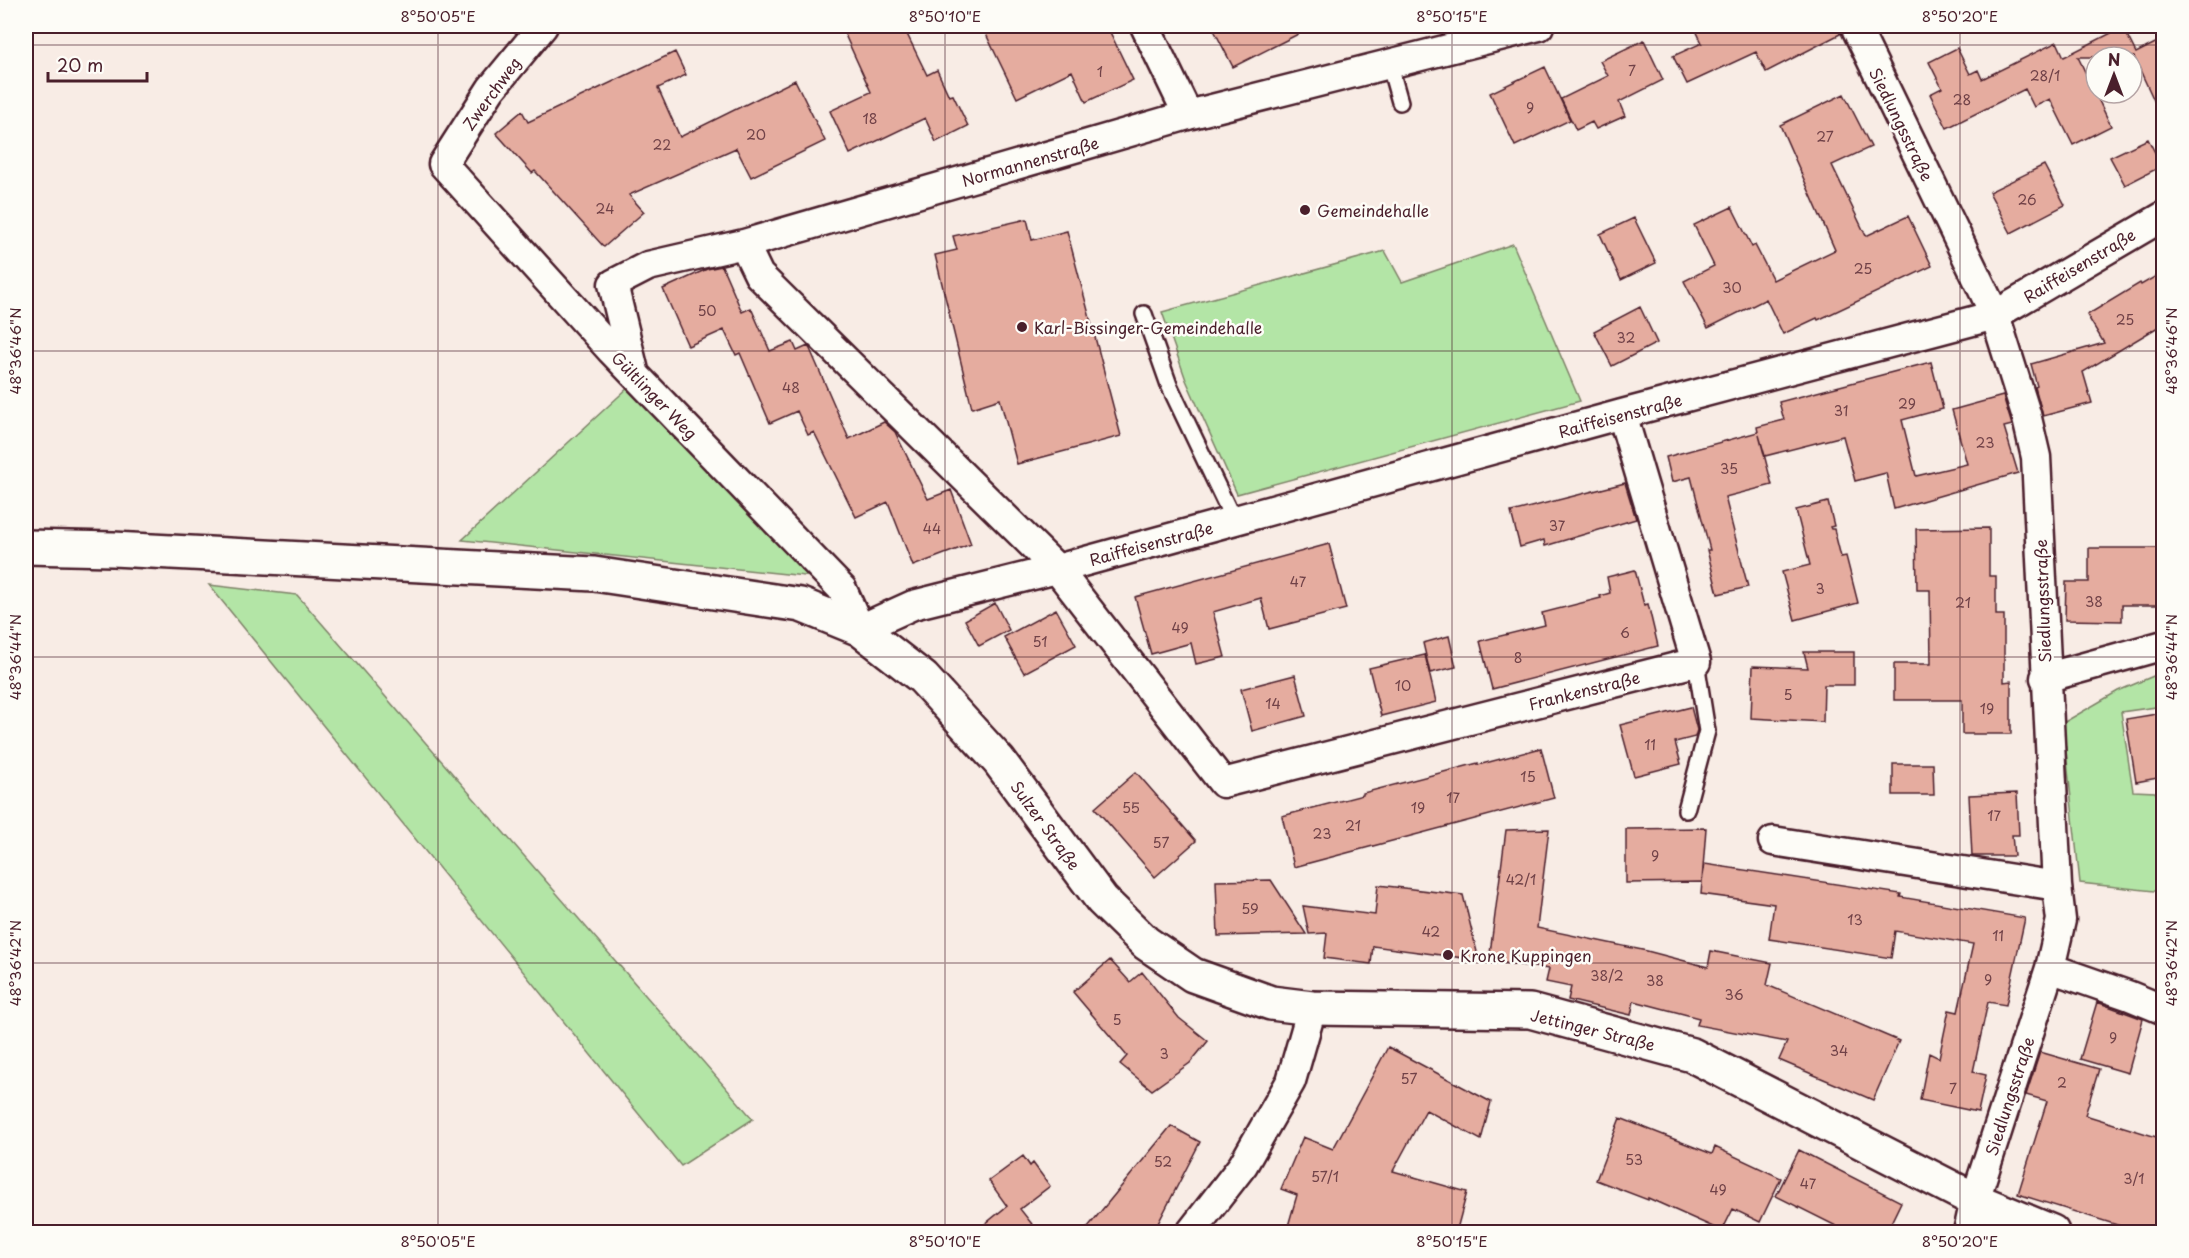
<svg xmlns="http://www.w3.org/2000/svg" width="2189" height="1258" font-family="'Playpen Sans',sans-serif">
<style>
.green{fill:#b3e5a6;stroke:#7e8268;stroke-width:1.5}
.building{fill:#e5ac9f;stroke:#4a1f2b;stroke-width:1.5}
.lines{fill:none;stroke-linecap:round;stroke-linejoin:round}
.lane-casing{stroke:#4a1f2b;stroke-width:20}
.street-casing{stroke:#4a1f2b;stroke-width:33}
.secondary-casing{stroke:#4a1f2b;stroke-width:38}
.lane{stroke:#fdfcf7;stroke-width:15}
.street{stroke:#fdfcf7;stroke-width:28}
.secondary{stroke:#fdfcf7;stroke-width:33}
.ticks{fill:none;stroke:#4a1f2b;stroke-width:1.5;stroke-opacity:0.45}
.poi-dot{fill:#4a1f2b;stroke:#fdfcf7;stroke-width:2}
.labels{text-anchor:middle;dominant-baseline:central;stroke-width:5;stroke-linejoin:round;paint-order:stroke}
.number-label{font-size:14px;fill:#714248}
.street-label{font-size:16px;fill:#4a1f2b;stroke:#fdfcf7}
.poi-label{font-size:16px;fill:#4a1f2b;stroke:#fdfcf7;text-anchor:start}
.neatline{fill:none;stroke:#4a1f2b;stroke-width:2}
.ticks-label{font-size:15px;text-anchor:middle;fill:#4a1f2b}
</style>
<rect width="100%" height="100%" fill="#f8ece5"/>
<filter id="ink" filterUnits="userSpaceOnUse"><feTurbulence type="fractalNoise" baseFrequency=".0167" numOctaves="2"/><feDisplacementMap in="SourceGraphic" scale="12" xChannelSelector="R" yChannelSelector="G"/><feConvolveMatrix kernelMatrix="1 2 1 2 8 2 1 2 1" color-interpolation-filters="sRGB"/></filter>
<g filter="url(#ink)">
<!-- green -->
<path class="green" d="M1513,244l67,157 -343,93 -51,-114 -24,-68 223,-61 17,31z
M630,386l185,191 -353,-37z
M209,585l88,10 456,524 -72,47z
M2163,672v34l-42,6 12,79 22,1 8,17v83l-83,-9 -17,-160 55,-32z"/>
<!-- building -->
<path class="building" d="M841,26h62l24,49 10,-5 12,26 4,-1 15,31 -32,16 -11,-24 -75,36 -20,-43 41,-19z
M982,26h125l26,54 -47,22 -14,-31 -55,27z
M1212,26h102l-81,41z
M1694,26h145l1,8 -74,38 -10,-20 -69,32 -14,-28 29,-13z
M2123,27l13,26 27,-14v81l-29,-63h-56l33,69 -38,19 -23,-46 -16,8 -9,-18 -78,39 -17,-34 12,-6 -13,-26 28,-14 13,26 8,-4 4,9 75,-37 7,15z
M1644,40l19,40 -44,22 6,14 -29,13 -4,-7 -16,8 -15,-31 47,-23 -8,-15z
M675,52l11,23 -28,13 22,49 115,-57 30,61 -74,36 -15,-29 -107,47 15,17 -40,35 -69,-76 -3,2 -36,-40 26,-22 6,11z
M1545,67l25,53 -55,26 -25,-53z
M1844,94l27,53 -39,18 34,71 42,-20 24,50 -114,54 -1,-2 -34,16 -17,-35 -58,29 -24,-47 30,-15 -20,-41 38,-18 20,40 3,-2 18,35 62,-30 -55,-125z
M2148,139l14,27 -37,19 -15,-28z
M2044,165l21,40 -54,28 -22,-41z
M1634,218l22,45 -35,17 -21,-46z
M1027,219l5,21 35,-9 54,205 -104,28 -17,-65 -28,9 -37,-153 22,-5 -4,-14z
M722,266l20,46 9,-4 19,43 23,-9 4,9 11,-5 2,3 39,90 35,-17 11,10 33,67 23,-9 20,54 -58,22 -25,-64 -32,15 -42,-85 -6,3 -11,-24 -27,12 -30,-70 -4,2 -12,-25 -36,16 -25,-57 44,-20z
M2163,272v52l-80,48 9,31 -49,13 -8,-29 2,-1 -6,-22 73,-21 -17,-28 53,-32 1,2z
M1640,307l17,36 -45,23 -18,-35z
M1931,362l12,47 -41,11 14,56 51,-12 -15,-54 51,-14 9,29 -8,2 14,46 -124,36 -8,-36 -31,8 -12,-45 -78,20 -6,-21 13,50 -47,12 23,90 -30,7 -11,-44h3l-19,-73 -19,5 -6,-25 92,-25 -1,-5 27,-7 -5,-18z
M1625,483l11,36 -91,27 -1,-6 -24,7 -9,-35z
M1828,502l6,24 -4,1 1,2h3l7,28 5,-1 12,47 -63,17 -13,-48 28,-7 -14,-55z
M1989,528v48h7v39h8v67l7,-1v53h-49v-34h-68v-36h37l-1,-74h-13l-1,-61z
M1329,544l17,65 -77,20 -8,-31 -48,14 12,45 -29,7 -5,-21 -40,11 -16,-57z
M2089,548h74v57h-41v16l-57,-1 1,-38h23z
M1635,570l9,35 4,-1 10,42 -166,43 -12,-48 65,-16 -3,-12 59,-15 -1,-2 10,-3 -3,-16z
M995,603l14,27 -30,16 -14,-26z
M1056,609l20,36 -52,28 -20,-36z
M1449,636l7,31 -26,6 -7,-30z
M1804,652h50v33h-30l-1,37 -72,-4 2,-52 55,2z
M1425,655l11,47 -55,14 -12,-48z
M1295,675l11,41 -54,15 -11,-42z
M1691,707l6,23 -2,7 -20,5 6,22 -47,12 -14,-51z
M2163,713v64l-27,5 -10,-63z
M1541,748l13,50 -260,69 -12,-51 81,-21v-2l115,-30v2z
M1893,764h40l1,31h-41z
M1136,772l60,69 -41,36 -60,-69z
M2017,793l2,42h-7l2,21h-42l-3,-61z
M1706,828l-4,53 3,-17 196,30 -1,3 125,21 -19,87 -18,-3 -15,70 13,3 -8,37 -58,-12 9,-47 10,5 10,-48 9,2 15,-68 -78,-13 -4,27 -122,-19 5,-35 -73,-10 1,-12 -76,1v-54z
M1549,829l-12,99 110,23 61,16 3,-16 61,12 -5,22 132,56 -26,59 -94,-40 8,-18 -90,-17 2,-7 -65,-17 -3,14 -63,-15 3,-13 -25,-5 3,-13 -60,-8 17,-131z
M1271,880l35,54 -88,2 -2,-55z
M1378,885l85,10 16,65 -106,-14 -2,18 -47,-6 3,-25 -18,1 -6,-28 72,9z
M1110,960l20,22 12,-10 37,46 29,23 -18,22 -38,27 -32,-26 7,-8 -54,-64z
M2097,1002l46,17 -15,54 -48,-14z
M1388,1047l103,55 -10,38 -55,-30 -33,61 74,21 -11,41h-170l11,-38 -16,-6 22,-52 30,12z
M2040,1052l59,17 -14,46 78,24v77l-5,17h-15l-125,-39 29,-93 -21,-6z
M1620,1118l92,36 3,-7 66,31 -21,44 -27,-13 -11,22 -74,-33v2l-52,-20z
M1171,1126l29,16 -47,91h-70z
M1799,1150l102,52 -15,31h-36l-74,-37z
M1023,1156l7,10 3,-3 17,23 -30,23 19,24h-65l33,-27 -18,-25z"/>
<g class="lines">
<!-- lane casing -->
<g class="lane-casing">
<path id="lane" d="M1389,63l11,39
M1144,314l25,71 65,136
M1686,810l21,-79 -11,-69"/>
</g>
<!-- street casing -->
<g class="street-casing">
<path id="street" d="M543,26l-52,63 -48,75 168,186 231,239 18,40 53,-24 144,-36 565,-155 373,-99 169,-99
M1145,26l43,89
M1855,26l140,289 31,99 10,43 21,429 4,34 -11,48 -75,232 -7,32
M744,244l15,31 298,294 166,214 473,-121 -74,-248
M634,371l-21,-87 35,-18 96,-22 444,-129 351,-89
M2045,678l119,-33
M1773,841l284,45
M2050,968l80,28 34,14
M1191,1232l52,-67 48,-84 21,-73"/>
</g>
<!-- secondary casing -->
<g class="secondary-casing">
<path id="secondary" d="M26,547l87,2 481,25 207,31 59,24 63,49 76,83 103,139 44,43 47,32 78,28 41,5 218,3 162,44 283,145 77,32"/>
</g>
<!-- lane -->
<use href="#lane" class="lane"/>
<!-- street -->
<use href="#street" class="street"/>
<!-- secondary -->
<use href="#secondary" class="secondary"/>
</g>
</g>
<!-- ticks -->
<path class="ticks" d="M438,26v1206M945,26v1206M1452,26v1206M1960,26v1206M26,45h2138M26,351h2138M26,657h2138M26,963h2138"/>
<!-- markers -->
<g class="poi-dot">
<circle cx="1305" cy="210" r="6"/>
<circle cx="1022" cy="327" r="6"/>
<circle cx="1448" cy="955" r="6"/>
</g>
<g class="labels">
<!-- number labels -->
<g class="number-label">
<text x="1632" y="70">7</text>
<text x="1100" y="71">1</text>
<text x="2045" y="75">28/1</text>
<text x="1962" y="99">28</text>
<text x="1530" y="107">9</text>
<text x="870" y="118">18</text>
<text x="756" y="134">20</text>
<text x="1825" y="136">27</text>
<text x="662" y="144">22</text>
<text x="2027" y="199">26</text>
<text x="605" y="208">24</text>
<text x="1863" y="268">25</text>
<text x="1732" y="287">30</text>
<text x="707" y="310">50</text>
<text x="2125" y="319">25</text>
<text x="1626" y="337">32</text>
<text x="791" y="387">48</text>
<text x="1907" y="403">29</text>
<text x="1841" y="410">31</text>
<text x="1985" y="442">23</text>
<text x="1729" y="468">35</text>
<text x="1557" y="525">37</text>
<text x="932" y="528">44</text>
<text x="1298" y="581">47</text>
<text x="1820" y="588">3</text>
<text x="2094" y="601">38</text>
<text x="1963" y="602">21</text>
<text x="1180" y="627">49</text>
<text x="1625" y="632">6</text>
<text x="1040" y="641">51</text>
<text x="1518" y="657">8</text>
<text x="1403" y="685">10</text>
<text x="1788" y="694">5</text>
<text x="1273" y="703">14</text>
<text x="1987" y="708">19</text>
<text x="1650" y="744">11</text>
<text x="1528" y="776">15</text>
<text x="1453" y="797">17</text>
<text x="1131" y="807">55</text>
<text x="1418" y="807">19</text>
<text x="1994" y="815">17</text>
<text x="1353" y="825">21</text>
<text x="1322" y="833">23</text>
<text x="1161" y="842">57</text>
<text x="1655" y="855">9</text>
<text x="1521" y="879">42/1</text>
<text x="1250" y="908">59</text>
<text x="1855" y="919">13</text>
<text x="1431" y="931">42</text>
<text x="1998" y="935">11</text>
<text x="1607" y="975">38/2</text>
<text x="1988" y="979">9</text>
<text x="1655" y="980">38</text>
<text x="1734" y="994">36</text>
<text x="1117" y="1019">5</text>
<text x="2113" y="1037">9</text>
<text x="1839" y="1050">34</text>
<text x="1164" y="1053">3</text>
<text x="1409" y="1078">57</text>
<text x="2062" y="1082">2</text>
<text x="1953" y="1088">7</text>
<text x="1634" y="1159">53</text>
<text x="1163" y="1161">52</text>
<text x="1325" y="1176">57/1</text>
<text x="2134" y="1178">3/1</text>
<text x="1808" y="1183">47</text>
<text x="1718" y="1189">49</text>
</g>
<!-- street labels -->
<g class="street-label">
<text transform="translate(491 93) rotate(-54)">Zwerchweg</text>
<text transform="translate(1902 124) rotate(64)">Siedlungsstraße</text>
<text transform="translate(1030 161) rotate(-16)">Normannenstraße</text>
<text transform="translate(2079 265) rotate(-31)">Raiffeisenstraße</text>
<text transform="translate(655 395) rotate(46)">Gültlinger Weg</text>
<text transform="translate(1620 415) rotate(-15)">Raiffeisenstraße</text>
<text transform="translate(1151 543) rotate(-15)">Raiffeisenstraße</text>
<text transform="translate(2042 601) rotate(-92)">Siedlungsstraße</text>
<text transform="translate(1584 690) rotate(-14)">Frankenstraße</text>
<text transform="translate(1046 825) rotate(54)">Sulzer Straße</text>
<text transform="translate(1593 1029) rotate(14)">Jettinger Straße</text>
<text transform="translate(2009 1096) rotate(-72)">Siedlungsstraße</text>
</g>
<!-- poi labels -->
<g class="poi-label">
<text x="1317" y="210">Gemeindehalle</text>
<text x="1034" y="327">Karl-Bissinger-Gemeindehalle</text>
<text x="1460" y="955">Krone Kuppingen</text>
</g>
</g>
<!-- margin -->
<rect width="2189" height="1258" fill="none" stroke="#fdfcf7" stroke-width="66"/>
<!-- north arrow -->
<g transform="translate(2114 75)"><circle r="28" fill="#fdfcf7" stroke="#b5a4a5" stroke-width="1.5"/>
<path d="M0-4.5L10 22L0 15L-10 22Z" fill="#4a1f2b"/>
<text y="-9" font-size="16" font-weight="bold" text-anchor="middle" fill="#4a1f2b">N</text>
</g>
<!-- scale -->
<path d="M48 72v9h99v-9" fill="none" stroke="#4a1f2b" stroke-width="3"/>
<text x="57" y="72" font-size="18" fill="#4a1f2b" stroke="#fdfcf7" stroke-width="4.5" paint-order="stroke">20 m</text>
<rect x="33" y="33" width="2123" height="1192" class="neatline"/>
<g class="ticks-label">
<text x="438" y="22">8°50'05"E</text>
<text x="945" y="22">8°50'10"E</text>
<text x="1452" y="22">8°50'15"E</text>
<text x="1960" y="22">8°50'20"E</text>
<text transform="translate(16 351) rotate(-90)" y="5">48°36'46"N</text>
<text transform="translate(2172 351) rotate(-90)" y="5">48°36'46"N</text>
<text transform="translate(16 657) rotate(-90)" y="5">48°36'44"N</text>
<text transform="translate(2172 657) rotate(-90)" y="5">48°36'44"N</text>
<text transform="translate(16 963) rotate(-90)" y="5">48°36'42"N</text>
<text transform="translate(2172 963) rotate(-90)" y="5">48°36'42"N</text>
<text x="438" y="1247">8°50'05"E</text>
<text x="945" y="1247">8°50'10"E</text>
<text x="1452" y="1247">8°50'15"E</text>
<text x="1960" y="1247">8°50'20"E</text>
</g>
</svg>
